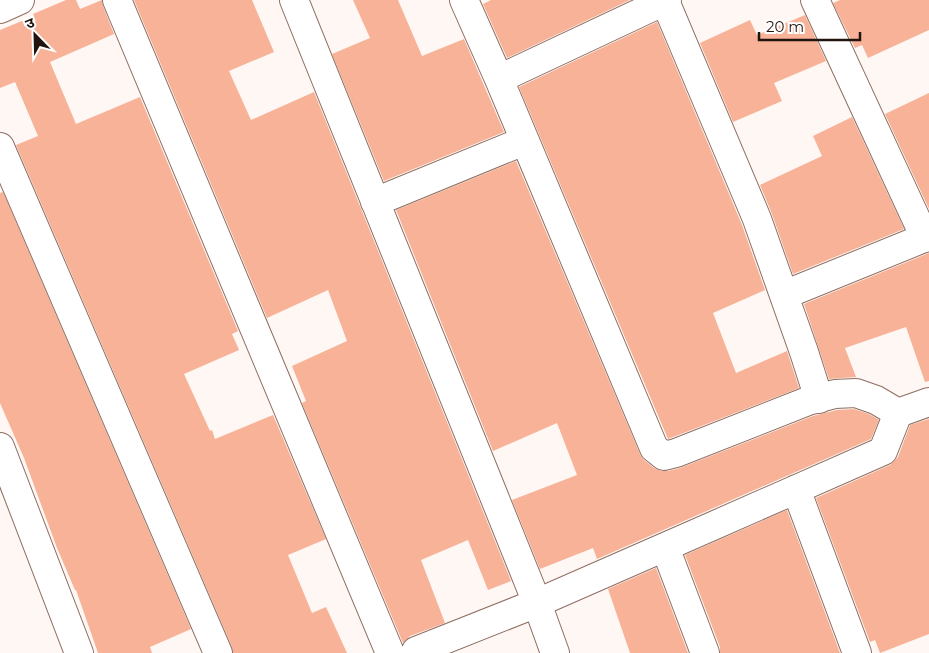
<svg xmlns="http://www.w3.org/2000/svg" width="929" height="653" font-family="Montserrat,'Noto Sans Devanagari',sans-serif">
<style>
.building{fill:#f8b297}
.lines{fill:none;stroke-linecap:round;stroke-linejoin:round}
.street-casing{stroke:#8e6e61;stroke-width:30}
.street{stroke:#fff;stroke-width:28}
</style>
<rect width="100%" height="100%" fill="#fef7f4"/>
<!-- building -->
<path class="building" d="M66,0h10l4,9 22,-9 1,6 11,28 -64,28 26,62 64,-27 98,234 -6,3 7,16 -55,24 26,57 2,-1 3,9 58,-24 53,124 -38,16 24,58 14,-6 21,46h-114l-1,-6 -216,-502 22,-9 -23,-54 -15,6v-58l34,-14 -1,-2z
M134,0h118l22,52 -45,19 22,49 63,-28 197,489 -23,9 -20,-50 -47,20 24,63 -35,13 -7,7 -101,-240 4,-2 -14,-35 55,-25 -19,-51 -61,28z
M353,0h45l24,56 42,-17 40,93 -120,49 -52,-127 38,-16z
M491,0h139l-123,58 -24,-54z
M840,0h89v30l-61,28 -6,-13 -7,3 -22,-45z
M805,15l21,46 -52,22 8,18 -49,21 -33,-79 50,-23 7,15z
M657,22l85,203 23,65 -52,23 23,60 51,-22 12,37 -131,51 -149,-352z
M929,93v116l-44,-95z
M852,117l52,112 -111,45 -21,-60 -12,-29 62,-29 -9,-20z
M516,161l124,293 4,6 10,8 7,3h7l12,-3 133,-52 24,-6 17,-1 15,5 10,6 -8,19 -274,120 -4,-11 -53,21 -28,-69 65,-25 -20,-52 -64,28 -97,-241z
M3,192l188,437 -41,18 2,6h-54l-22,-63h-1l-18,-42 -33,-90 -24,-55v-210z
M929,253v128l-4,1 -19,-55 -61,21 11,29 -27,2 -25,-75z
M929,419v215l-49,19 -5,-13 -5,2 -54,-144 74,-33 8,-8 12,-32z
M787,510l53,143h-120v-6l-35,-92z
M656,568l32,85h-58l-22,-64z"/>
<g class="lines">
<!-- street casing -->
<g class="street-casing">
<path id="street" d="M117,0l273,653
M294,0l243,603 178,-78 168,-74 15,-38 31,-11
M464,0l35,79 155,369 10,8 12,-3 132,-52 27,-7 21,-1 20,7 22,13
M815,0l110,238
M665,1l92,218 47,133 15,47
M0,9l20,-9
M499,79l168,-79
M0,147l218,506
M375,202l149,-61
M784,295l145,-59
M0,447l79,206
M796,489l61,164
M665,547l40,106
M416,651l121,-48 18,50"/>
</g>
<!-- street -->
<use href="#street" class="street"/>
</g>
<!-- north arrow -->
<g transform="translate(35 35) rotate(337)" stroke="#ffffff" stroke-width="4" paint-order="stroke">
<path d="M0-4L9 19L0 12L-9 19Z" fill="#21140f"/>
<text y="-8" font-size="14" font-weight="bold" text-anchor="middle" fill="#21140f">उ</text>
</g>
<!-- scale -->
<path d="M759 32v8h101v-8" fill="none" stroke="#21140f" stroke-width="2.5"/>
<text x="766" y="32" font-size="15" fill="#21140f" stroke="#ffffff" stroke-width="4" paint-order="stroke">20 m</text>
</svg>
